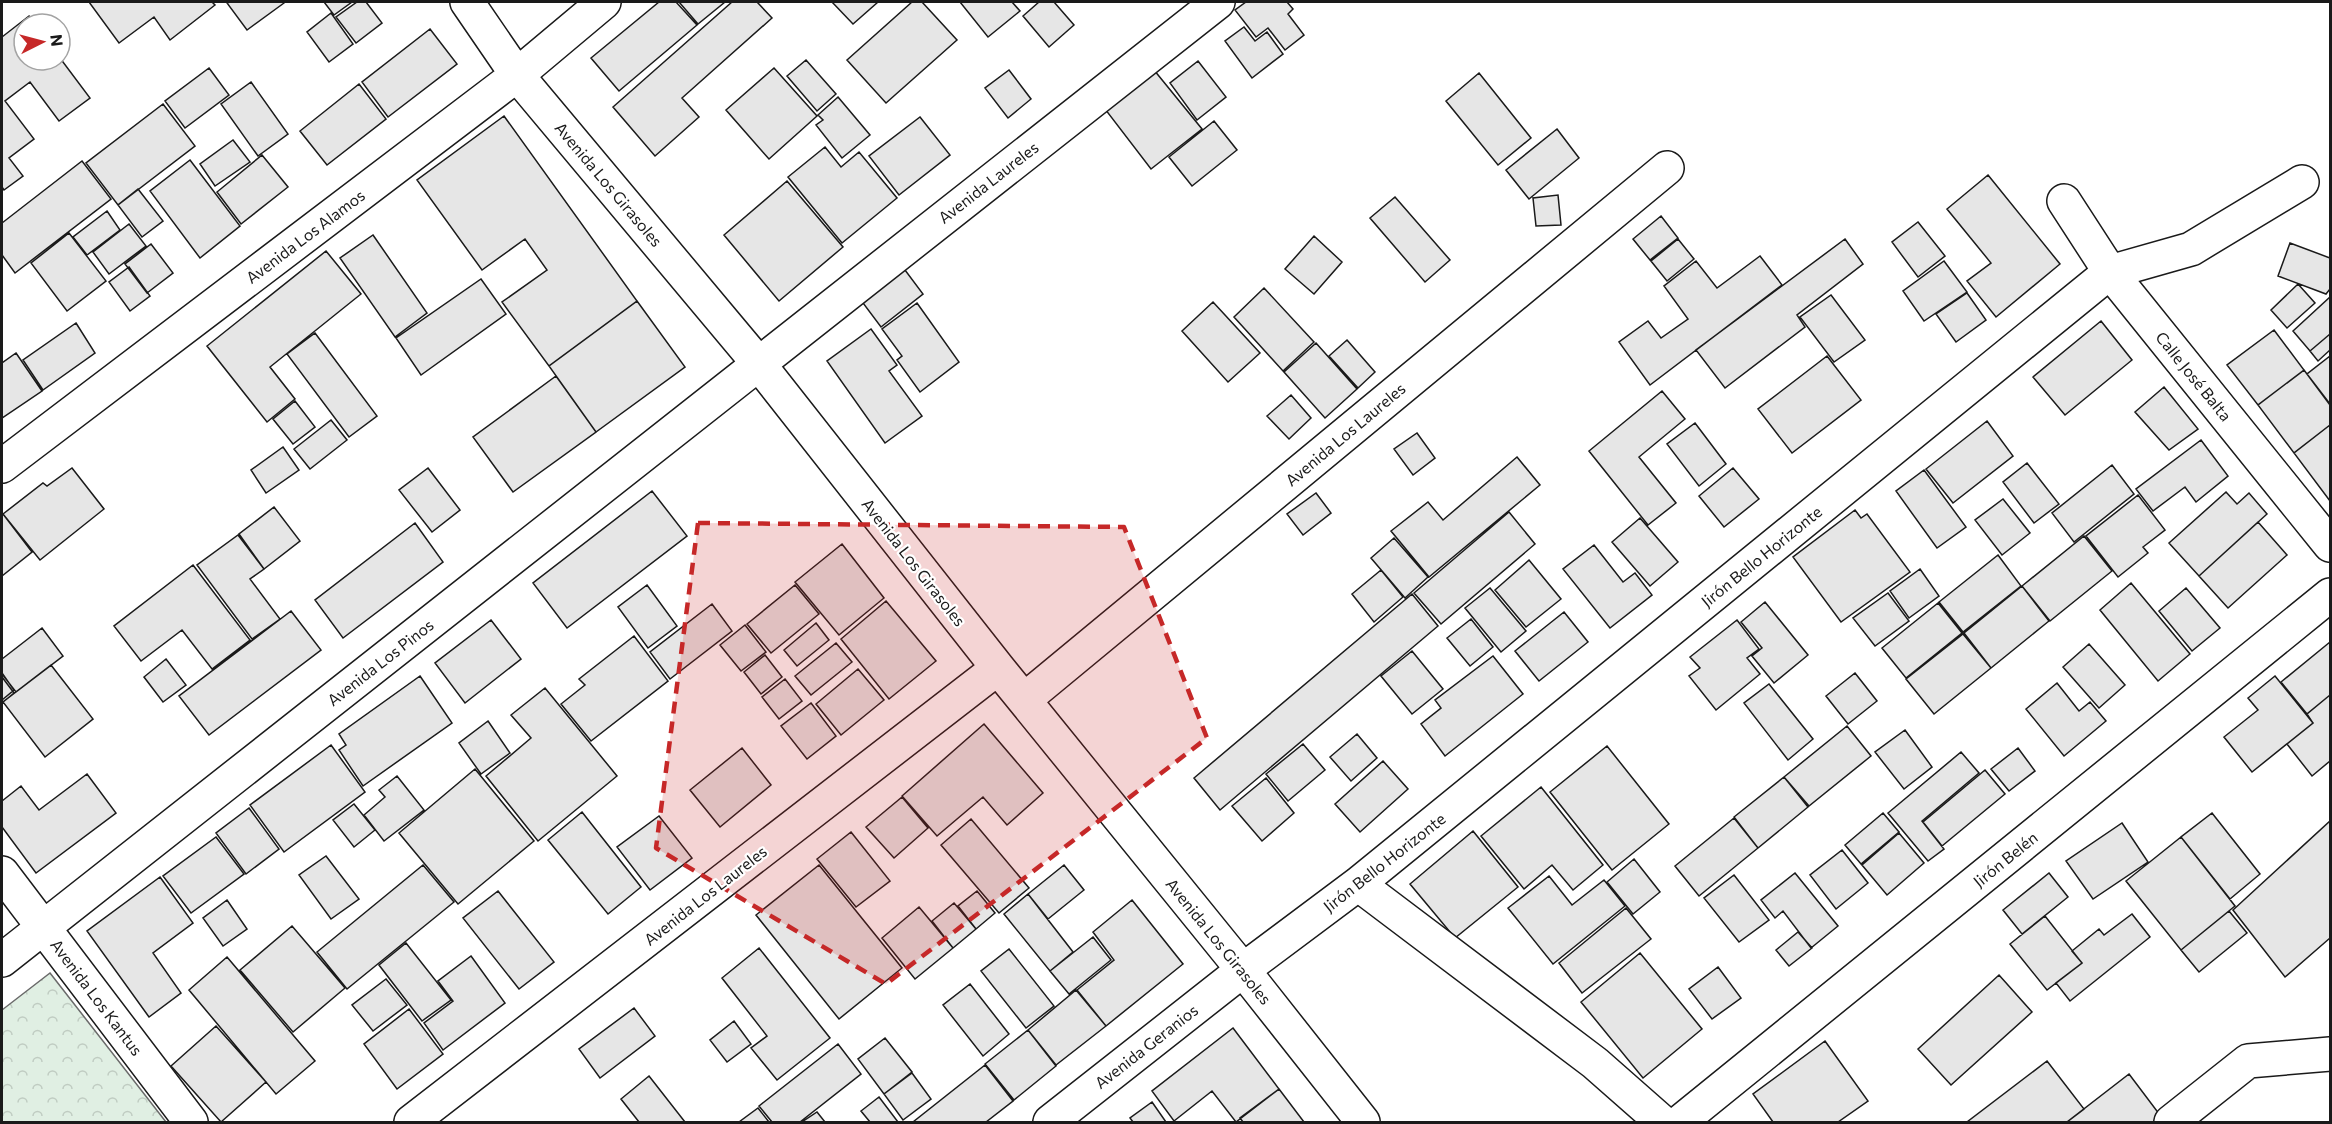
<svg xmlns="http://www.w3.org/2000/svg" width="2332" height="1124" font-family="Commissioner,sans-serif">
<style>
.park{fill:url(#park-crowns);stroke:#6a6a6a;stroke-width:1.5}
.building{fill:#e6e6e6;stroke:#1a1a1a;stroke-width:1.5}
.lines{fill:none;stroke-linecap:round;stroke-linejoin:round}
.minor-casing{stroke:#1a1a1a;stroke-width:36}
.minor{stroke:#fff;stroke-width:33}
.marked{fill:#c62828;fill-opacity:0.2;stroke:#c62828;stroke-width:4.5;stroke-dasharray:12 8;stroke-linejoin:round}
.labels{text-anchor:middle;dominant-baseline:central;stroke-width:4.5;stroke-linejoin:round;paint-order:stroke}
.street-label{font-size:16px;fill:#1a1a1a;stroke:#fff}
</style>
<defs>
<pattern id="park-crowns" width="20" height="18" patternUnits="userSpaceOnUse" patternTransform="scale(1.5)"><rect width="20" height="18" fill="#e0efe3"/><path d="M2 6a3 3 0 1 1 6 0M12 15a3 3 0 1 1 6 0" fill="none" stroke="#c0ccc2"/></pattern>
</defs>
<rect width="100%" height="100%" fill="#fff"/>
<!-- park -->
<path class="park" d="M50,973l116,149h-164v-112z"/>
<!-- building -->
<path class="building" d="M89,2h123l3,3 -45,35 -16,-23 -35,26z
M230,2h53l1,1 -37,27 -20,-27z
M324,2h28l-18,13z
M357,2h9l16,21 -26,20 -20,-26z
M659,2h17l21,23 -78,66 -28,-33z
M679,2h46l-27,22z
M732,2h25l15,16 -90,80 17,19 -44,39 -42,-49z
M832,2h46l-25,22z
M912,2h10l35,38 -71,63 -39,-43z
M960,2h52l8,9 -32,26z
M1039,2h15l20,23 -25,22 -26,-31z
M1246,2h41l6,7 -5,5 16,21 -19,15 -17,-22 -12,9 -21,-27z
M331,13l22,31 -24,18 -22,-30z
M29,16l5,8h-10v36h36v-2l30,40 -31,23 -29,-39 -25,19 29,38 -25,19 14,18 -19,14 -2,-3v-150z
M1244,27l11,14 12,-9 16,22 -31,24 -27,-37z
M430,29l27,35 -69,53 -26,-35z
M806,60l30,34 -19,17 -30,-35z
M1198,61l28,36 -29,23 -27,-37z
M209,68l20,27 -44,33 -20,-27z
M774,68l43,48 -48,43 -43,-49z
M1009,70l22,29 -23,19 -23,-30z
M1154,70l48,59 -51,40 -46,-60z
M1479,73l52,65 -33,27 -52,-64z
M251,82l37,52 -30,22 -37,-52z
M359,84l27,35 -59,46 -27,-34z
M838,97l32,38 -28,23 -26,-33 7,-5 -5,-5z
M163,104l32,42 -77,59 -32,-42z
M504,116l133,185 -88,65 -47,-64 45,-32 -22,-31 -43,31 -65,-90z
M920,117l30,38 -51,40 -30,-39z
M1214,121l23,29 -45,36 -23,-29z
M1557,129l22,29 -50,41 -23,-29z
M233,140l17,22 -35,24 -15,-22z
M825,147l16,20 18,-15 38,46 -55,45 -54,-66z
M262,155l26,32 -47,37 -24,-32z
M190,160l50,66 -40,32 -50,-67z
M82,161l29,38 -96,74 -13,-18v-32z
M1988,175l72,89 -64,53 -29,-36 24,-18 -44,-54z
M787,181l56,66 -64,54 -55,-66z
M138,189l25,32 -21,16 -24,-32z
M1558,195l3,30 -25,1 -3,-28z
M1395,197l55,63 -25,22 -55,-64z
M107,211l13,19 -33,25 -14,-18z
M1661,216l17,22 -28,22 -17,-21z
M1918,222l27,34 -27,21 -26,-35z
M129,224l17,22 -37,28 -16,-22z
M69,233l37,48 -39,30 -36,-48z
M373,235l54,78 -32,24 -55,-79z
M1314,236l28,26 -28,32 -29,-25z
M1678,239l16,20 -27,22 -16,-20z
M1845,239l18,25 -66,51 8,12 -80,61 -29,-38z
M2290,243l40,15v31l-4,5 -48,-18z
M151,244l22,29 -26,20 -22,-29z
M326,251l35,43 -91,73 25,32 -28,23 -60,-76z
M1760,256l22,29 -132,100 -31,-43 29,-21 13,17 27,-19 -24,-33 32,-25 21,27z
M1944,261l23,31 -43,29 -21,-30z
M899,262l24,32 -42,33 -24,-32z
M129,267l21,29 -20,15 -21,-29z
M481,279l25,35 -85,61 -25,-37z
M2298,284l17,19 -28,25 -16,-18z
M1264,288l50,54 -31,29 -49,-54z
M1967,293l19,27 -30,22 -20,-28z
M1831,295l34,45 -31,22 -34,-45z
M2330,297v37l-20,17 -17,-20z
M637,301l48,66 -89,65 -47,-66z
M1213,302l47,51 -32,29 -46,-51z
M917,303l42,59 -39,30 -23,-32 5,-4 -20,-27z
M2101,321l31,39 -67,55 -32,-38z
M76,323l19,30 -52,37 -20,-30z
M871,329l26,36 -8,6 33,45 -37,27 -58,-82z
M2274,330l30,40 -46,35 -31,-40z
M315,333l62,83 -28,21 -62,-83z
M2330,334v16l-12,11 -8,-10z
M1347,340l28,32 -17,16 -29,-32z
M1316,343l41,46 -32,29 -41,-46z
M16,353l26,38 -40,27v-55z
M1827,356l34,44 -69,53 -34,-44z
M2330,356v48l-23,-30z
M2304,370l26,35v20l-36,28 -36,-48z
M556,376l40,56 -83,60 -40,-55z
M2164,387l34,42 -29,21 -34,-38z
M1662,391l23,28 -46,38 37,46 -28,22 -59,-74z
M1291,395l20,23 -22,21 -22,-23z
M295,401l20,26 -22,17 -20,-25z
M331,420l16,20 -37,29 -16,-20z
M1987,421l26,35 -60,47 -27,-34z
M1695,423l31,41 -27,22 -32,-42z
M2330,425v76l-36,-48z
M1417,433l18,25 -22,17 -19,-26z
M2201,440l27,36 -32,26 -11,-15 -32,24 -17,-22z
M283,447l16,23 -33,23 -15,-23z
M1517,457l23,28 -111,92 -38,-46 37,-29 15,18z
M2027,463l32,41 -25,19 -31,-41z
M2112,465l22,29 -60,48 -22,-29z
M72,468l32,41 -64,51 -37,-46 40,-31 4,3z
M428,468l32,42 -28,22 -33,-42z
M1733,468l26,31 -35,28 -25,-31z
M1924,470l42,57 -29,21 -41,-57z
M652,491l35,45 -120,92 -34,-45z
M2226,492l11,12 12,-11 18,21 -68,62 -30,-33z
M1316,493l15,20 -28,22 -16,-21z
M2138,495l27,35 -22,17 5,6 -30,24 -32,-41z
M2003,499l27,34 -28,22 -27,-35z
M274,507l26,34 -36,28 -25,-35z
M1855,510l6,8 6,-4 43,58 -69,50 -48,-65z
M1509,512l26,32 -94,80 -27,-31z
M3,514l29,38 -30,24v-60z
M1640,518l38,44 -28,24 -38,-44z
M2258,522l29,33 -59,53 -29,-32z
M415,523l28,39 -100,76 -28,-38z
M238,535l26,34 -14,10 30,40 -28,20 -55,-74z
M2084,536l28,35 -62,50 -28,-35z
M1394,538l34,39 -23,21 -34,-40z
M842,544l42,54 -45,37 -44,-53z
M1594,545l29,37 12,-9 17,22 -42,33 -47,-59z
M1998,555l23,31 -58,46 -24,-30z
M1529,560l32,39 -35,28 -31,-37z
M193,565l57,75 -38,29 -30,-39 -41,31 -27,-35z
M1920,569l19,27 -30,22 -19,-27z
M1381,570l22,27 -29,25 -22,-28z
M2131,583l59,71 -32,27 -58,-71z
M647,585l30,41 -29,22 -30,-41z
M795,585l24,29 -48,39 -24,-29z
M2022,586l27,35 -58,47 -27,-35z
M1490,588l36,43 -25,21 -36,-44z
M2186,588l34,40 -28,23 -33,-40z
M1888,593l21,28 -34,25 -22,-28z
M1412,594l26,32 -218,184 -26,-32z
M886,601l50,60 -47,38 -48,-60z
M1765,602l43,53 -34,28 -22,-27 10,-8 -21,-26z
M1938,603l24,30 -56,45 -24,-30z
M712,604l20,27 -62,48 -20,-27z
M291,611l30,39 -112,85 -30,-39z
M1564,612l24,30 -49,39 -24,-30z
M1471,619l22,28 -23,19 -23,-28z
M491,620l30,39 -56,44 -30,-40z
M1737,620l22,29 -12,9 13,16 -44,36 -27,-34 11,-8 -10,-11z
M816,623l13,17 -32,26 -13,-16z
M745,625l21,27 -25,19 -21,-26z
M42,628l21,28 -47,36 -14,-18v-15z
M1963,634l28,34 -57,46 -28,-35z
M634,636l34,45 -77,60 -30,-37 24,-19 -6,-6z
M2330,642v53l-23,19 -26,-32z
M836,643l16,19 -41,33 -16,-19z
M2089,644l36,41 -26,23 -36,-41z
M1412,651l31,38 -31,25 -31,-38z
M765,655l17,22 -21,17 -17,-22z
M1493,656l30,38 -78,62 -24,-32 20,-16 -6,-8z
M166,659l20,26 -23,17 -19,-25z
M51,665l42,54 -48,38 -42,-55z
M858,669l26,31 -43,35 -25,-31z
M2,673l12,17 -12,10z
M1855,673l22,28 -29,23 -22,-28z
M420,676l32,47 -89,63 -24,-36 7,-5 -7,-11z
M2275,676l38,47 -61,49 -28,-35 34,-27 -10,-12z
M2,677l12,16 -12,10z
M785,679l17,22 -23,18 -17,-22z
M2057,683l22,28 11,-9 16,19 -42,35 -38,-47z
M1769,684l44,55 -25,21 -44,-57z
M545,688l72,88 -79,65 -52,-65 45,-38 -20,-23z
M2330,695v66l-18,15 -25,-32 26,-21 -6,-9z
M811,703l25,33 -29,23 -26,-33z
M488,721l22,32 -29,21 -22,-31z
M984,724l59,69 -36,32 -24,-28 -46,39 -35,-40z
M1847,726l24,30 -62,50 -25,-29z
M1905,730l27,37 -28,22 -29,-37z
M1357,734l20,24 -26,23 -21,-24z
M1303,744l22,26 -37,31 -22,-27z
M331,745l34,47 -81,60 -34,-47z
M1607,746l62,78 -57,46 -62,-78z
M742,748l29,37 -51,42 -30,-37z
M2018,748l17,23 -26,20 -18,-22z
M1961,752l18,21 -57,48 22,28 -16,12 -40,-48z
M1383,761l25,28 -48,43 -25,-28z
M475,769l59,72 -76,63 -59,-71z
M1985,770l20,24 -63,52 -19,-24z
M87,774l29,39 -80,60 -34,-46v-26l19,-15 18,24z
M397,776l27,34 -40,31 -20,-26 21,-18 -6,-7z
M1784,777l24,30 -50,41 -24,-31z
M1266,778l28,35 -32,28 -30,-35z
M1541,787l62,78 -30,25 -21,-25 -28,24 -43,-53z
M902,797l26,31 -34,30 -28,-31z
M354,804l21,26 -21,17 -21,-27z
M249,808l30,41 -33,25 -30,-41z
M582,812l59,75 -33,27 -60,-74z
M1883,813l16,19 -38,32 -16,-19z
M2212,813l48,61 -30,25 -49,-62z
M659,816l33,42 -42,32 -33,-43z
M1734,818l24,30 -59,48 -24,-30z
M971,819l58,69 -30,25 -58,-68z
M2330,821v117l-45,39 -52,-67z
M2122,823l26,39 -55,37 -27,-38z
M1473,831l45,56 -63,51 -45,-54z
M851,832l39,49 -34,26 -39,-48z
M1899,833l25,30 -37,32 -25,-30z
M216,837l28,37 -53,39 -28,-37z
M2181,837l54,69 -54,44 -55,-69z
M1842,850l26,33 -32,26 -26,-34z
M326,856l33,43 -28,20 -32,-44z
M1634,859l26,33 -27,22 -26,-32z
M423,865l31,37 -107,87 -30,-37z
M819,865l83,103 -63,51 -83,-104z
M1064,865l20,25 -36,29 -20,-25z
M1795,873l43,53 -27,22 -28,-37 -8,7 -14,-18z
M2049,873l19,24 -46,37 -19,-24z
M1734,875l35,45 -30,22 -35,-44z
M1549,876l23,29 32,-25 21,26 -72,58 -45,-56z
M160,877l33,46 -40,30 28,40 -32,24 -62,-86z
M498,891l56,71 -35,27 -56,-71z
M977,891l18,22 -19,16 -18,-23z
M1028,894l45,58 -23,19 -46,-57z
M227,900l20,29 -24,17 -20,-28z
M1132,900l51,64 -77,62 -29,-36 37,-30 -21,-28z
M954,903l22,26 -23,19 -21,-27z
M919,907l34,41 -38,31 -33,-41z
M1626,908l25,31 -69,54 -23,-30z
M2229,911l18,22 -48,39 -18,-22z
M2132,914l18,23 -80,64 -14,-18 26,-20 -10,-12 27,-22 5,6z
M2045,916l37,47 -35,27 -37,-46z
M292,926l53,62 -52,44 -53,-62z
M1798,932l14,16 -23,18 -13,-16z
M1093,937l18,23 -42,34 -19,-23z
M406,943l45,57 -29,21 -43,-56z
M759,948l71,90 -53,42 -26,-32 16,-12 -45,-58z
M1009,949l45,57 -28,22 -45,-57z
M1640,953l62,76 -59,49 -62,-76z
M471,956l34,47 -62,47 -19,-27 29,-22 -15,-20z
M227,957l88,104 -39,33 -87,-104z
M1718,967l23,31 -29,21 -23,-30z
M1999,975l33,37 -81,73 -33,-36z
M386,979l21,26 -34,26 -21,-26z
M970,984l39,50 -26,22 -40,-51z
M1076,990l30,36 -50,39 -28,-35z
M634,1008l21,28 -55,42 -21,-29z
M409,1009l34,45 -46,35 -33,-45z
M734,1021l17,23 -24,18 -17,-22z
M216,1026l50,56 -45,40 -50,-56z
M1233,1028l46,61 -43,33 -24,-31 -38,30 -22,-30z
M1028,1030l28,36 -42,34 -29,-36z
M885,1038l27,34 -28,22 -26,-35z
M1825,1041l43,60 -30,21h-65l-20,-28z
M838,1044l23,30 -61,48h-28l-13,-16z
M2047,1061l37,48 -17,13h-100z
M985,1065l28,36 -27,21h-73z
M912,1073l19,26 -28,21 -19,-26z
M2129,1074l34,45 -4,3h-92z
M649,1076l36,46h-46l-18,-23z
M1279,1089l25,33h-61l-3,-4z
M879,1097l19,25h-28l-9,-11z
M1152,1102l14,20h-33l-3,-4z
M758,1108l11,14h-30z
M817,1112l8,10h-23z"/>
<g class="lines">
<!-- minor casing -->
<g class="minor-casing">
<path id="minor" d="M467,2l50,73 241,288 240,305 245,302 120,152
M2064,201l46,71 220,273
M2,466l515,-391 87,-73
M1024,700l643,-532
M2,873l189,249
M1358,884l237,179 67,59
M2,960l1216,-958
M411,1122l587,-454
M1050,1122l193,-152 115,-86 752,-612 81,-23 111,-67
M1680,1122l650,-527
M2171,1122l77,-61 82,-7"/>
</g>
<!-- minor -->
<use href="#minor" class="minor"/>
</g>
<!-- marked area -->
<path class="marked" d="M698,523l426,4 83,211 -321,246 -230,-136z"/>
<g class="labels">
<!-- street labels -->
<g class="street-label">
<text transform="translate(988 182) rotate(-38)">Avenida Laureles</text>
<text transform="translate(609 184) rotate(50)">Avenida Los Girasoles</text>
<text transform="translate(305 236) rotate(-37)">Avenida Los Alamos</text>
<text transform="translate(2194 376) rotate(51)">Calle José Balta</text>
<text transform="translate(1345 434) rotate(-40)">Avenida Los Laureles</text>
<text transform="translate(1761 556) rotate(-39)">Jirón Bello Horizonte</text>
<text transform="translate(914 562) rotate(52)">Avenida Los Girasoles</text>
<text transform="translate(380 662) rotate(-38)">Avenida Los Pinos</text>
<text transform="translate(2005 859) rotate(-39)">Jirón Belén</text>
<text transform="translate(1384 862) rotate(-38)">Jirón Bello Horizonte</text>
<text transform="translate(705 895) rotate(-38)">Avenida Los Laureles</text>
<text transform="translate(1219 941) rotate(51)">Avenida Los Girasoles</text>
<text transform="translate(97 997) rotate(53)">Avenida Los Kantus</text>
<text transform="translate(1146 1046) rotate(-38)">Avenida Geranios</text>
</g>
</g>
<!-- border -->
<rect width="2332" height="1124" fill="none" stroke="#1a1a1a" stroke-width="6"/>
<!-- north arrow -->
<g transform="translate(42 42) rotate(84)"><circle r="28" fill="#ffffff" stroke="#a3a3a3" stroke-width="1.5"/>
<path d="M0-4.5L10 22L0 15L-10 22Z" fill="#c62828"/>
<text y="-9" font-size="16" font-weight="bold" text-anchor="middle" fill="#1a1a1a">N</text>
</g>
</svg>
